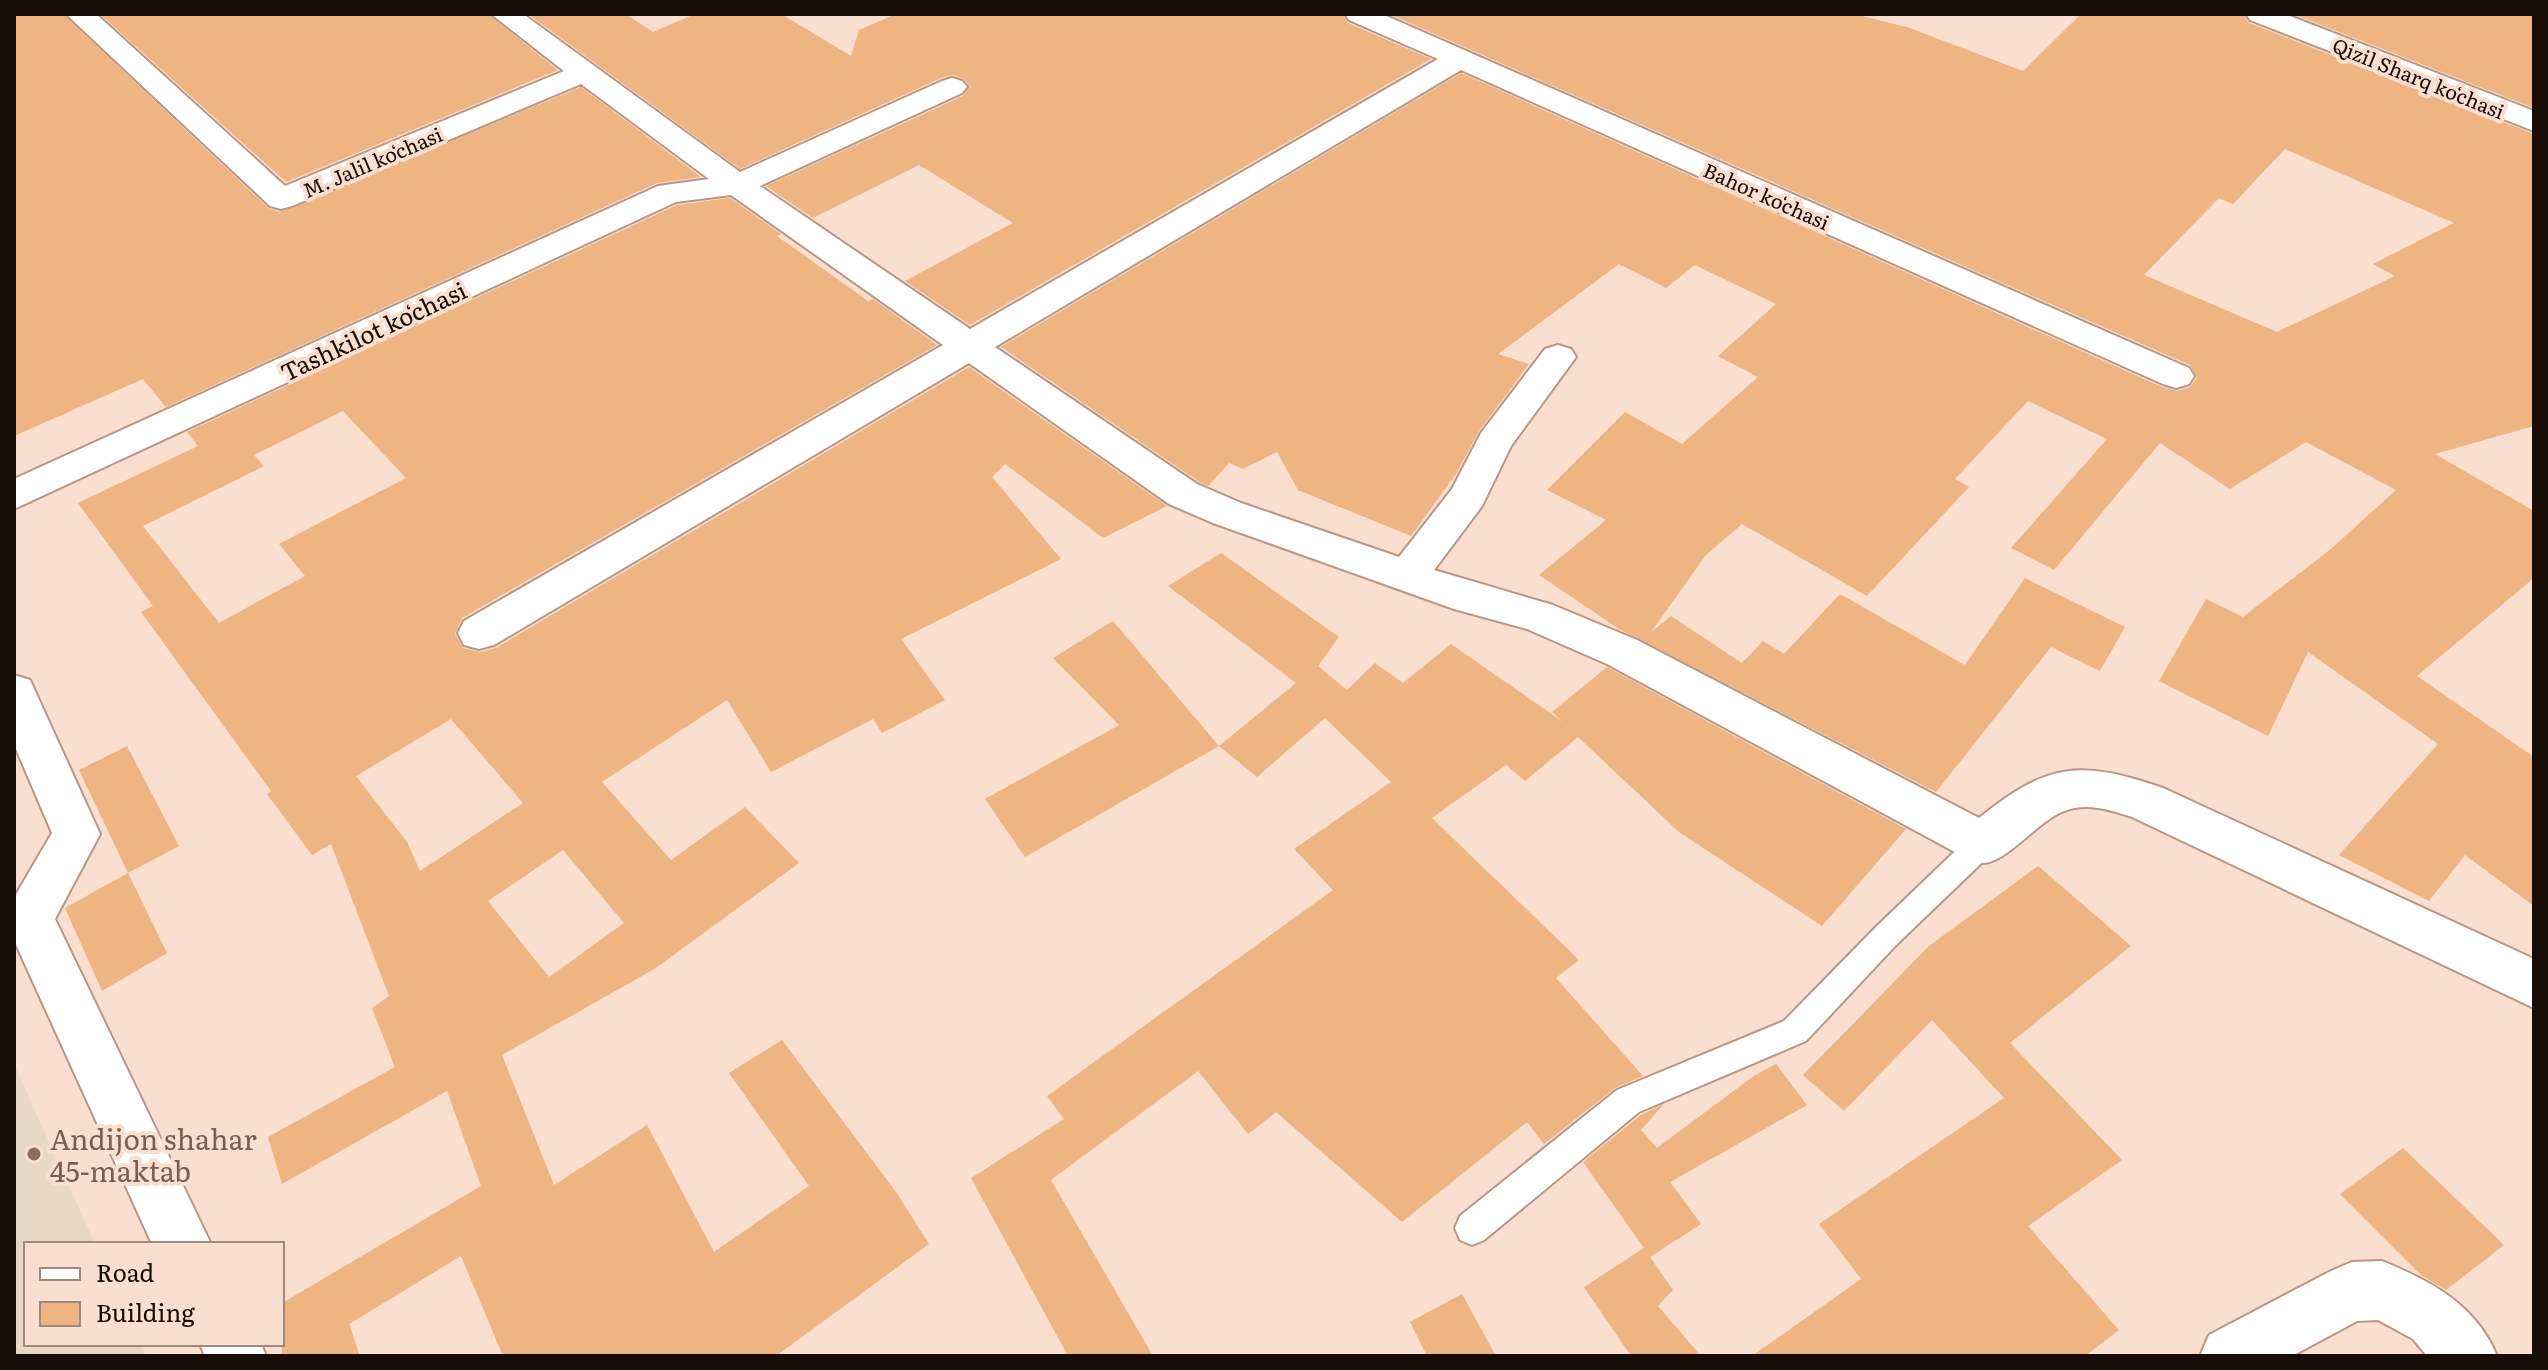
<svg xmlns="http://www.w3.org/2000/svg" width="2548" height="1370" font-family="Literata,serif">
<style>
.education{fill:#e6d8c5}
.building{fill:#eeb482;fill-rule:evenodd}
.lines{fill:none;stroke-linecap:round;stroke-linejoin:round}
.service-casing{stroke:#b89785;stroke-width:4}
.minor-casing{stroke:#b89785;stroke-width:4}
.service{fill:#fff;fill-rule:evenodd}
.minor{fill:#fff;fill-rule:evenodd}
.education-dot{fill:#8d6e63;stroke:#fadecf;stroke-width:3}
.labels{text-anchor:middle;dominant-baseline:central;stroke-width:8;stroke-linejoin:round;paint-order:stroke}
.far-street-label{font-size:20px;fill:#180c06;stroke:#fadecf}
.street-label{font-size:24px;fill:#180c06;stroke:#fadecf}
.near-education-label{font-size:28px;fill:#785e54;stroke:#fadecf;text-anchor:start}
</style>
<rect width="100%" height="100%" fill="#fadecf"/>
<!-- education -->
<path class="education" d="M14,1064l81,180h-69v100h115l5,12h-132z"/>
<!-- building -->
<path class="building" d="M14,14h49l205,194 12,4 301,-125 120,90 -44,6 -491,224 -23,-28 -129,57z
M100,14h388l70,56 -272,112z
M528,14h97l28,18 42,-18h86l70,42 8,-26 37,-16h446l6,9 83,36 -461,266 -65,-44 108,-58 -94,-58 -106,53 -47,-32 197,-90 7,-9 -6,-8 -11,-4 -12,3 -201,91z
M1389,14h465l53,13 116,44 58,-57h162l6,9 285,111v292l-99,28 99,57v67l-117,98 117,81v149l-69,-51 -36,46 -90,-46 99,-111 -130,-92 -40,84 -109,-55 47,-82 37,18 89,-69 64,-58 -90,-48 -76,47 -70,-46 -106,127 -43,-22 96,-109 -79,-38 -73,78 14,8 -102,109 -125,-72 -36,31 -55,77 20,-16 71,47 21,-22 21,13 56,-60 125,71 60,-87 100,49 -25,44 -49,-24 -115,145 -317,-163 -80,-54 67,-55 -59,-30 78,-78 57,32 76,-67 -40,-21 58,-52 -81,-39 -29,23 -47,-24 -121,90 31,10 -50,67 -23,43 -45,62 -113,-46 -21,-38 -34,17 -14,-6 -21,23 -10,-5 -197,-134 460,-274 701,314 15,4 13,-4 7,-9 -7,-13zM2285,149l169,74 -81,41 22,12 -118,56 -133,-57 75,-77 14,6z
M2293,14h241v94z
M730,198l51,36 -4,2 91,65 5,-2 64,46 -475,273 -7,16 8,14 17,4 16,-4 473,-281 198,139 -64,32 -98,-74 -13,13 69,82 -160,80 44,61 -63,33 -9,-14 -102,53 -44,-72 -125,82 69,78 74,-53 54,56 -143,105 -154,87 52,130 93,-60 67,127 95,-66 -80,-113 53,-33 114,152 33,52 -153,112h-273l-42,-100 -112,68 11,32h-78v-53l199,-117 -34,-95 -165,93 -14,-47 127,-70 -23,-59 17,-12 -58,-152 -19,11 -45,-61 4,-3 -130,-179 12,-6 -75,-103 120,-57 -11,-14 490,-227zM343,411l63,67 -127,66 26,32 -86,47 -76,-97 121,-60 -10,-11zM451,719l72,84 -103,68 -13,-29 -51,-66zM563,850l61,73 -75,54 -61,-76z
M1221,553l118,84 -21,29 29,24 28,-27 28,20 48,-39 112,78 -11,-10 55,-45 299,162 -84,97 -143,-94 -101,-95 -53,44 -19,-16 -74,53 147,142 -23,18 87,98 -28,12 -71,56 -17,-22 -125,100 -126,-110 -28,22 -50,-63 -147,109 102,176h-85l-97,-178 93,-59 -17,-23 286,-206 -39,-41 97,-67 -66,-64 -68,59 -38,-31 77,-63 -128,-97z
M1113,621l106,125 -194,111 -40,-58 134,-74 -66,-67z
M127,746l52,100 -51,27 -49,-103z
M2038,866l93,80 -121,97 112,117 -94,66 91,104 -34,26h-333l109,-77 -42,-55 185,-126 -72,-78 -88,91 -41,-36 126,-129z
M128,873l39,80 -65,38 -37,-83z
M1776,1064l31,41 -137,77 31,42 -51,33 23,33 -15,16 43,50h-70l-47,-69 60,-39 -61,-86 58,-47 23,-11 -23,26 16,18 98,-73z
M2403,1148l101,97 -58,45 -24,-14 -82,-82z
M1462,1294l34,62h-69l-17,-34z"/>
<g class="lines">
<!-- service casing -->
<g class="service-casing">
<path id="service" d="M1983,831l10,3 4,9 -4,9 -97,93 -90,96 -167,71 -155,128 -12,5 -12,-5 -5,-12 5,-12 157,-126 167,-69 92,-94 97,-93z"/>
</g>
<!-- minor casing -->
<g class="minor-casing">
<path id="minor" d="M66,14h30l189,172 279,-115 -73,-57h32l217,158 202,-91 10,-3 10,3 5,6 -5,6 -202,93 210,143 468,-270 -89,-39 -4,-6h37l807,354 5,8 -5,8 -13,4 -13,-4 -702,-314 -466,277 202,137 44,19 158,54 53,-68 29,-56 64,-84 13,-4 13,4 5,8 -65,89 -29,60 -48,64 119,35 84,35 342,178c69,-56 102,-58 184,-30l371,171v49l-402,-191c-21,-7 -46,-15 -68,-6 -26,10 -56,50 -80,52 -5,0 -13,-4 -18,-5l-359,-194 -80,-35 -73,-20 -241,-86 -44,-19 -200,-141 -475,282 -15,4 -15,-4 -6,-12 6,-12 479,-276 -212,-150 -55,7 -662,307v-30l644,-293 51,-7 -128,-95 -289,122 -11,3 -11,-3z
M2246,14h39l249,97v20l-284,-111z
M14,675l16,5 70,154 -45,85 156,325h-59l-138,-304v-42l38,-65 -38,-89z
M2382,1261c49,20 94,44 115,95h-70l-14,-17 -35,-19 -21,1 -65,35h-92l9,-21 122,-64 21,-9z
M200,1344h61l5,12h-61z"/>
</g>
<!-- service -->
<use href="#service" class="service"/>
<!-- minor -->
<use href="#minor" class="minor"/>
</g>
<!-- markers -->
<circle class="education-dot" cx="34" cy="1154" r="8"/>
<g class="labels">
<!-- far-street labels -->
<g class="far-street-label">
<text transform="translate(2419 77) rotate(22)">Qizil Sharq koʻchasi</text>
<text transform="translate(372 161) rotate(-23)">M. Jalil koʻchasi</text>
<text transform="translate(1767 195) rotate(24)">Bahor koʻchasi</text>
</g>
<!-- street labels -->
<g class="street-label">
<text transform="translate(373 330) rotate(-25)">Tashkilot koʻchasi</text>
</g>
<!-- near-education labels -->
<g class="near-education-label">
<text x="50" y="1138">Andijon shahar<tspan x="50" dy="32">45-maktab</tspan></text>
</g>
</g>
<!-- border -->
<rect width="2548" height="1370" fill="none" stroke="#180c06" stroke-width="32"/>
<!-- legend -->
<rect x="24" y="1242" width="260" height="104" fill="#fadecf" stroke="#a08a7f" stroke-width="2"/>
<rect x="40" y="1268" width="40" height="12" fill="#ffffff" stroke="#a08a7f" stroke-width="2"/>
<text x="96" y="1282" font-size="24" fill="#180c06">Road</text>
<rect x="40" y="1302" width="40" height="24" fill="#eeb482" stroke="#a08a7f" stroke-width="2"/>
<text x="96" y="1322" font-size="24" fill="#180c06">Building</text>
</svg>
